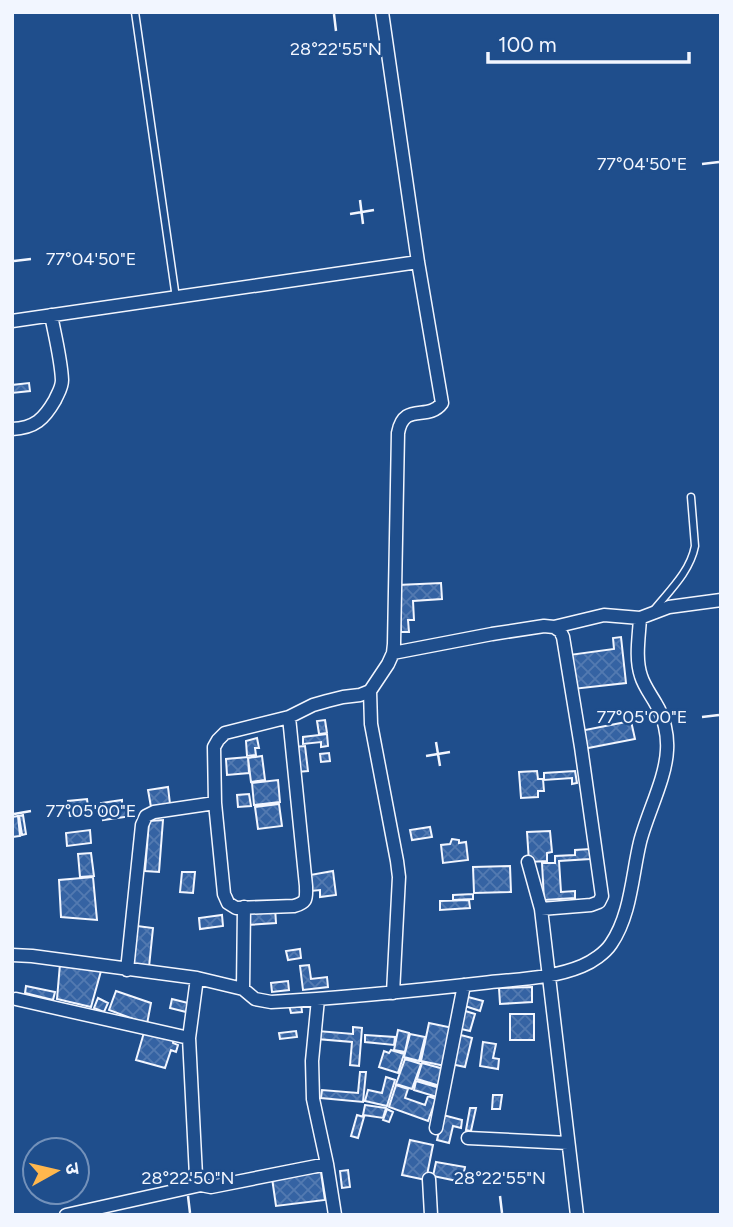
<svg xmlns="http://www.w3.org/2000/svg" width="733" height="1227" font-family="Figtree,'Noto Sans Devanagari',sans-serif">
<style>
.building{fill:url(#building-cross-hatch);stroke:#f2f6ff;stroke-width:2}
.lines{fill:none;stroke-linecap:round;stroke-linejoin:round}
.service-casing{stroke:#f2f6ff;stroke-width:9}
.minor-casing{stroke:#f2f6ff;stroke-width:15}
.service{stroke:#1f4e8c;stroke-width:6}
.minor{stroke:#1f4e8c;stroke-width:12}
.ticks{fill:none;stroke:#f2f6ff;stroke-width:2.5}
.ticks-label{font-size:18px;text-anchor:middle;fill:#f2f6ff;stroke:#1f4e8c;stroke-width:5;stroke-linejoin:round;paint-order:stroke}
</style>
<defs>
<pattern id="building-cross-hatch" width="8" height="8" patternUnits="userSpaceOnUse" patternTransform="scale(1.75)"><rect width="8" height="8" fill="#3563a3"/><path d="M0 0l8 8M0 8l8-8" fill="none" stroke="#537ab1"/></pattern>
</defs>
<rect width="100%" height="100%" fill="#1f4e8c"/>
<!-- building -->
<path class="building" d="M29,383l1,8 -18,2v-8z
M441,583l1,16 -29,2 1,19h-6l1,12h-8l-3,-47z
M621,637l5,46 -53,6 -4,-34 45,-6 -1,-11z
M325,720l2,13 -8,1 -2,-13z
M631,721l4,18 -52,10 -3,-18z
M327,734l1,12 -7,1v-5l-18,2v-7z
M257,738l2,10h-4l1,7 -9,1 -1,-15z
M305,746l3,25 -11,1 -3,-25z
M329,753l1,8 -9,1 -1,-8z
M262,756l3,24 -14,2 -3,-24z
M248,757l1,16 -22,2 -1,-16z
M537,771l1,8h5l1,12h-6v6l-17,1 -2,-26z
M575,771l2,12 -5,1v-6l-28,2v-7z
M278,780l2,22 -26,3 -2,-22z
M168,787l2,17 -19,3 -3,-17z
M249,794l2,12 -13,1 -1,-12z
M87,799l2,15 -19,2 -2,-15z
M122,800v5l8,-1 2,12 -29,4 -2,-17z
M279,804l3,22 -24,3 -3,-22z
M23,815l3,19 -4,1 -3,-19z
M18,816l2,20 -8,1v-20z
M163,820l-4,52 -14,-1 4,-50z
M430,827l2,10 -20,3 -2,-10z
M90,830l1,13 -24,3 -1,-13z
M550,831l2,21 -5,1v8l-18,1 -2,-30z
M452,839l7,1v3l7,-1 2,18 -25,3 -2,-18 9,-1z
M590,849v10l-31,2 2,31 14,-1v7l-31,2 -2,-37h13v-7l20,-1v-5z
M91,853l3,23 -14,1 -2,-23z
M510,866l1,26 -37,1 -1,-26z
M333,871l3,24 -16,2v-7l-9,1 -1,-16z
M182,872h13l-2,21 -13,-1z
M93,877l4,43 -36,-3 -2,-37z
M473,894v5l-20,1v-5z
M469,900l1,8 -30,2v-9z
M275,907l1,16 -29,2 -1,-17z
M222,915l1,11 -23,3 -1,-11z
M137,926l16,2 -4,39 -17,-2z
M300,949l1,9 -13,2 -2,-9z
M60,964l41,7 -10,36 -34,-8z
M309,965l2,14 16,-2 1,10 -25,3 -3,-24z
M288,981l1,9 -17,2 -1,-9z
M26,986l29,6 -2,8 -28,-7z
M532,987v15l-32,2 -1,-16z
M116,991l35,12 -4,21 -38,-14z
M468,997l15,4 -3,10 -15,-5z
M98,998l10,5 -4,9 -10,-4z
M172,999l16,4 -2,9 -16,-4z
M301,1003l1,9 -11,1 -2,-8z
M462,1010l13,4 -5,17 -13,-3z
M510,1014h24v26h-24z
M429,1023l24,5 -8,38 -24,-5z
M353,1027l9,1 -3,38 -9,-1 2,-23 -35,-3 1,-8 35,3z
M145,1029l29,9 -1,5 5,2 -2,7 -5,-2 -6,18 -29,-8z
M398,1030l11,3 -4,19 -11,-2z
M296,1031l1,6 -17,2 -1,-6z
M410,1034l15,3 -6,24 -15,-4z
M457,1034l15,4 -7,29 -14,-3z
M365,1035l30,2 -1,8 -29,-3z
M483,1042l13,2 -3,14 6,1 -1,10 -18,-3z
M391,1050l13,4 -6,19 -19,-6 5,-16 5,2z
M405,1059l16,5 -9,25 -16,-5z
M422,1063l22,6 -4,17 -23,-7z
M360,1072h6l-3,30 -42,-4 1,-8 36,3z
M386,1077l9,3 -8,26 -22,-5 3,-11 14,3z
M416,1081l24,7 -3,9 -23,-7z
M396,1085l12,4 -3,9 20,7 3,-9 8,3 -8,22 -39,-14z
M493,1095h9l-2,14h-8z
M365,1105l21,3 -3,10 -20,-3z
M470,1108h6l-5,23 -5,-1z
M387,1109l6,3 -4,10 -6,-2z
M357,1115l7,2 -6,21 -7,-2z
M443,1115l19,5 -1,8 -8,-2 -4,17 -12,-3z
M410,1140l23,5 -7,35 -24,-5z
M436,1162l29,5 -3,15 -29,-6z
M348,1170l2,17 -8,1 -2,-17z
M321,1172l4,28 -49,6 -4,-28z"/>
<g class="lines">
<!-- service casing -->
<g class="service-casing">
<path id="service" d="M135,12l41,286
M653,611c16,-20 37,-39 42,-65l-4,-49"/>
</g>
<!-- minor casing -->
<g class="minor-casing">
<path id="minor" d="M382,12l36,250 24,141c-14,19 -38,-2 -44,30l-4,211 -1,9 -5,11 -18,27 1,33 26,137 2,16 -6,116
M12,321l406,-59
M12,429c23,-1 32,-10 43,-29 3,-7 7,-12 7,-20 -1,-21 -7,-44 -11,-65
M554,627l50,-12 36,3 29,-11 52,-7
M393,653l99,-19 52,-8 10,1 6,4 3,6 18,110 21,149 -3,6 -8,3 -50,4
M289,717l17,169c0,12 2,16 -12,20l-58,2 -8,-5 -4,-9 -9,-91 -1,-56 4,-7 7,-7 64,-16 24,-12 14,-4 16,-4 17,-2 10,-4
M528,862l13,47 36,306
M12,955l20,1 165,22 46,11 12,10 16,3c71,-4 141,-11 212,-19 32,-4 68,-4 99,-17 10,-4 23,-13 29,-22 20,-29 21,-69 29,-102 7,-28 26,-64 27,-92 1,-15 -3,-33 -11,-46 -5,-9 -12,-18 -15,-28 -6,-18 -2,-39 -1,-58
M127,970l15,-145 4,-9 8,-4 61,-9
M197,978l-8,60 7,138 5,9 10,2 116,-23
M243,989l1,-82
M16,999l173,39
M318,999l-6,62 1,38 14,65 8,51
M436,1128l28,-143
M468,1138l100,5
M429,1179l2,36
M66,1215l135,-30"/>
</g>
<!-- service -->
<use href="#service" class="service"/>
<!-- minor -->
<use href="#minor" class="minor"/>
</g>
<!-- ticks -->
<path class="ticks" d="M334,14l2,17M702,164l17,-2M360,200l3,24M350,214l24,-4M14,261l17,-2M702,717l17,-2M436,742l4,24M426,756l24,-4M14,814l17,-3M188,1196l2,17M500,1196l2,17"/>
<g class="ticks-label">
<text x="336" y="55">28°22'55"N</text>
<text x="642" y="170">77°04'50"E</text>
<text x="91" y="265">77°04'50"E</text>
<text x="642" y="723">77°05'00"E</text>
<text x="91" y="817">77°05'00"E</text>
<text x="188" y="1184">28°22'50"N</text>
<text x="500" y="1184">28°22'55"N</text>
</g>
<!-- border -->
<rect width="733" height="1227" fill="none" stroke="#f2f6ff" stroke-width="28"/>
<!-- north arrow -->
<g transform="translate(56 1171) rotate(82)"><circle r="33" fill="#1f4e8c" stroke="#7391ba" stroke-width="2"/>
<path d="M0-5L12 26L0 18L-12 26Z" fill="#ffb74d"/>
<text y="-10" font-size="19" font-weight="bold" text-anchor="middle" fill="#f2f6ff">उ</text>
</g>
<!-- scale -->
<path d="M488 52v10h201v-10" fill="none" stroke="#f2f6ff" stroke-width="3.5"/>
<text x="498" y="52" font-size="21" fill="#f2f6ff" stroke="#1f4e8c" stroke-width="5" paint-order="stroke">100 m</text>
</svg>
